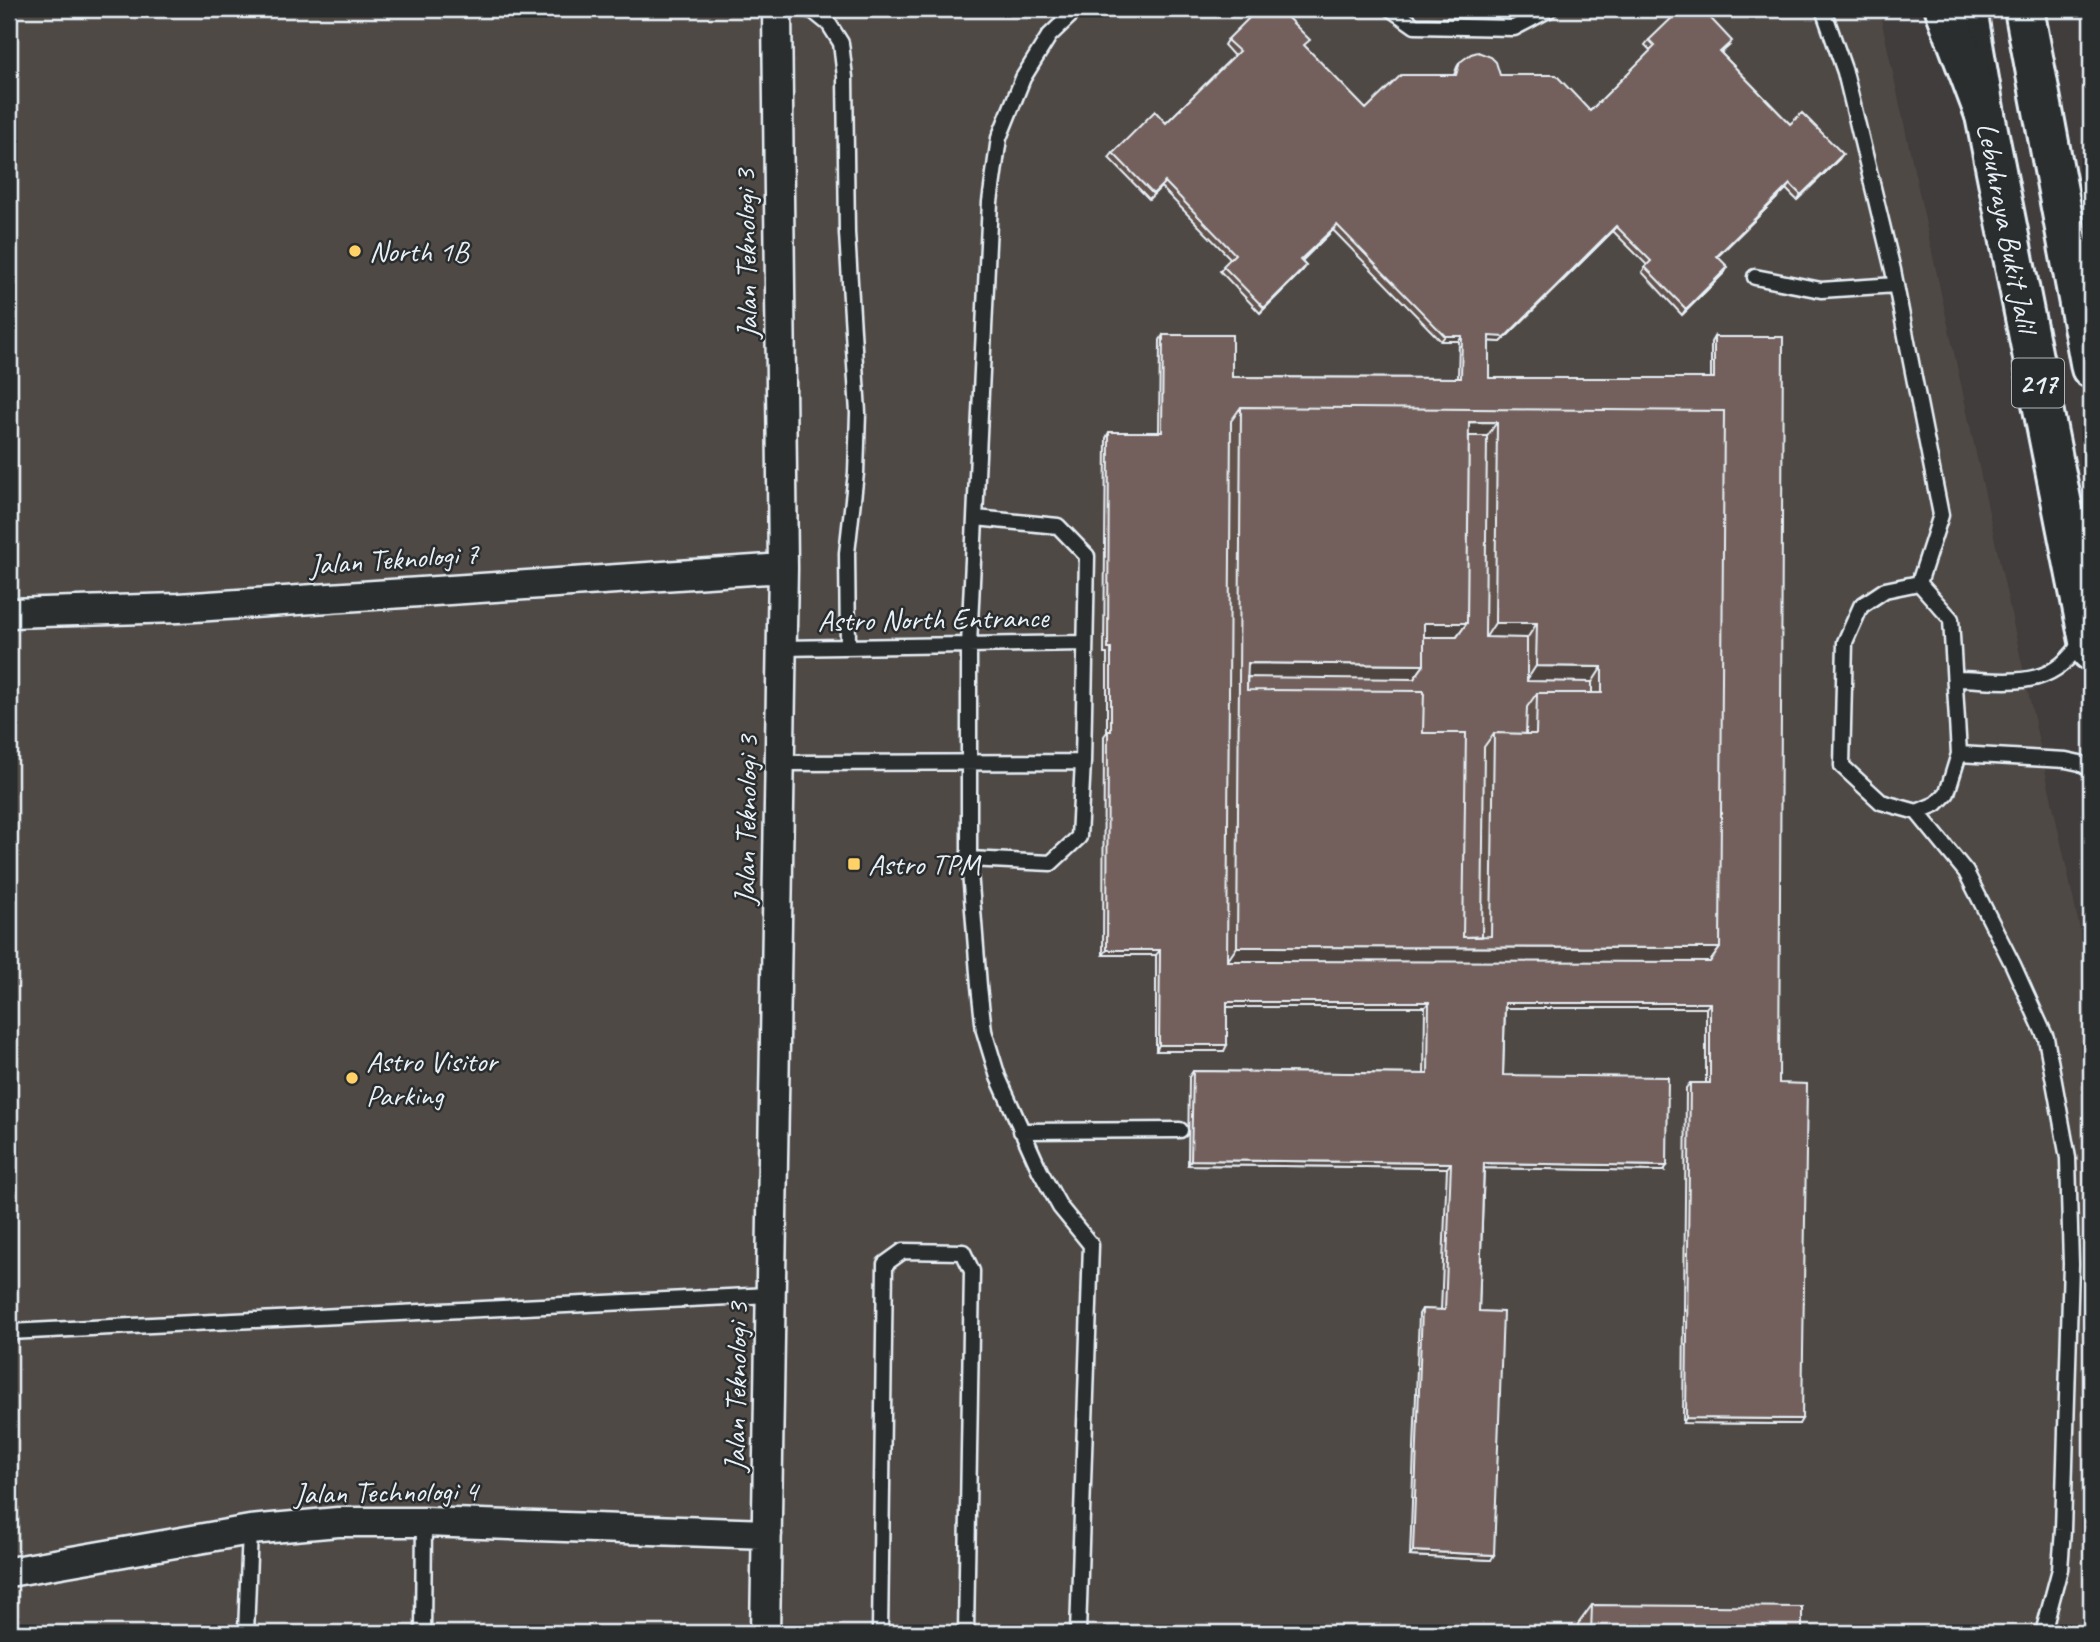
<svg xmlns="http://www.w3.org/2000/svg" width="2100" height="1642" font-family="Caveat,sans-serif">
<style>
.built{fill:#4f4845}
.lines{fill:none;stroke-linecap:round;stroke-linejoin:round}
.service-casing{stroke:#e8f1f8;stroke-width:19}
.minor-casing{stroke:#e8f1f8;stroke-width:33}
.trunk-casing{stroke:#e8f1f8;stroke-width:44}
.motorway-casing{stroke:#e8f1f8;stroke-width:44}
.service{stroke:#2a2d2e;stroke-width:14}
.minor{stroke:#2a2d2e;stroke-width:28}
.trunk{stroke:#2a2d2e;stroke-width:38}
.motorway{stroke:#2a2d2e;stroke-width:38}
.wall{fill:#63534e;stroke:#e8f1f8;stroke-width:2}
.shaded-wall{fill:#504440;stroke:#e8f1f8;stroke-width:2}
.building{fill:#73615b;stroke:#e8f1f8;stroke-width:2;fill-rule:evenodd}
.poi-dot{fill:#ffd166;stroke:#2a2d2e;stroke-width:2.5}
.labels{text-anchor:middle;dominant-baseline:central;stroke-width:5;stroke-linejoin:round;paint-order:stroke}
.shield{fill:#2a2d2e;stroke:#afb6bb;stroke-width:2}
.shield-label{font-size:28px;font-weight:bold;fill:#e8f1f8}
.street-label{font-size:30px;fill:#e8f1f8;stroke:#2a2d2e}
.poi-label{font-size:30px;fill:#e8f1f8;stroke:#2a2d2e;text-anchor:start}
</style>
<rect width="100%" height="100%" fill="#403d3c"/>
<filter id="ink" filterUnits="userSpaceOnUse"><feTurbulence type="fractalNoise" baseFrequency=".0143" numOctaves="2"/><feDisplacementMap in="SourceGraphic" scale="14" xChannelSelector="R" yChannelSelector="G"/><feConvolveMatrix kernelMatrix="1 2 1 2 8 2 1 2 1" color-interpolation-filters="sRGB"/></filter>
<g filter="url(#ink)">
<!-- built -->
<path class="built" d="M9,9h1870l212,971v653h-2082z"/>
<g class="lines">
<!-- service casing -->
<g class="service-casing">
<path id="service" d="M804,9l9,2 16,13 12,19 4,34 2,156 11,180 -2,60 -9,80 1,94
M1077,9l-28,27 -26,42 -24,60 -9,64 -21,443v214l10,127 5,45 14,46 42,94 20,36 31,38 -13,388
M1391,9l24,17 99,2 36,-19
M1823,9l22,63 48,198 48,245 -22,68
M1755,277l66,13 75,-5
M1919,583l32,36 8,135 -12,39 -11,11 -19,8 -36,-10 -39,-36 3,-124 16,-36 24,-16z
M782,648l303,-5
M1956,679c52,1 95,13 126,-39
M1959,754l107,6 14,3 11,6
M780,763l303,-1
M1917,812l49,60 47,93 33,73 22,120 3,106 -8,266 -3,39 -17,64
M969,859l82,4 28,-26 4,-75 4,-206 -29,-30 -82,-8
M1021,1131l159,-1
M9,1332l761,-37
M246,1633l4,-103
M423,1633l1,-111
M880,1633l5,-369 18,-13 60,1 9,19 -6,362"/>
</g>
<!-- minor casing -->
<g class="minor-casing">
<path id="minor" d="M9,613l170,-5 604,-40
M9,1572l241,-42 88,-8h86l343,12
M765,1633l18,-1065 -6,-559"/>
</g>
<!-- trunk casing -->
<g class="trunk-casing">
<path id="trunk" d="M1967,9l18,106 106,536
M2024,9l67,359"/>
</g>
<!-- motorway casing -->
<g class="motorway-casing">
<path id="motorway" d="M1945,9l40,106"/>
</g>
<!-- service -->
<use href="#service" class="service"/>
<!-- minor -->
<use href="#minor" class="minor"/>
<!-- trunk -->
<use href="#trunk" class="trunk"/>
<!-- motorway -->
<use href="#motorway" class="motorway"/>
</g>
<!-- wall -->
<path class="wall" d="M1227,40l139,69 88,-34 3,-8 3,-5 40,13 90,36 61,-60 -6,-6 4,-5 80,6 -8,7 69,71 49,35 -42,41 -11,-11 -68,67 7,16 -43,43 -40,-43 5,-7 -34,-34 -112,111 -12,-1v37h222v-36l3,-5 65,746 20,341 -116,-1 3,-335 4,-5h16v-75h-201l-2,67 160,96 -179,-3 -5,143 12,249 -81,-4 9,-242 3,-5 19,1 6,-142 -259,-3 1,-88 4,-6 231,3 1,-67h-198l-3,44h-68v-96h-53l1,-219 3,-4v-78h-3l2,-216 3,-6h50l1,-92 3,-5 69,42 226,1 1,-37h-18l-108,-111 -32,31 5,5 -4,5 -42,42 -40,-42 11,-12 -70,-72 -12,12 -40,-41 4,-5 53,-30 68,-67 -10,-11z
M1592,1605l210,28h-224v-9z"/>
<!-- shaded-wall -->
<path class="shaded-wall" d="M1843,154l-4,5 -42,41 4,-5z
M1790,184l-4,5 -73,72 4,-5z
M1337,225l-4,5 -36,36 3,-6z
M1616,226l-3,5 -112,111 -15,-1 3,-5z
M1306,266l-4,5 -42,42 4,-5z
M1728,267l-3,5 -43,43 4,-6z
M1445,336h17l-3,5h-18z
M1497,422l-13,19 -243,-15z
M1424,623h43l-14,19 -39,-5z
M1495,623h42l-13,20h-42z
M1248,663l176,2 -14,19 -171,-2z
M1536,666l66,1 -13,20 -66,-1z
M1237,947l483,1 -14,19 -482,-1z
M1107,950h53l-4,5h-53z
M1227,1002h202l-4,5h-201z
M1505,1003h205l-4,5h-205z
M1159,1045h68l-3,6h-68z
M1191,1160l260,3 -4,5 -259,-3z
M1484,1163l183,3 -4,5 -183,-3z
M1686,1418l116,1 -3,5 -116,-1z
M1413,1551l81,4 -3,5 -81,-4z"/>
<!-- building -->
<path class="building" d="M1258,9h21l31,31 -6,5 62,64 35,-34h55l4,-13 11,-8 7,-2 13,5 5,5 4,13h56l34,36 65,-65 -6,-6 32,-31h21l30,32 -12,11 70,72 12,-11 41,41 -42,41 -11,-11 -73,72 11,11 -42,42 -41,-42 6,-6 -35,-35 -111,111 -16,-1v42h225v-41h69l-4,746 28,1 -5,335 -116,-1 4,-335h20v-80h-205l-2,72 165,2 -1,89 -183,-3 -5,148 24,1 -9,243 -81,-4 9,-242 23,1 6,-147 -260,-3 2,-89 235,3 1,-72h-202v43h-68l1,-95h-53l1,-219h3v-82h-3l1,-217h53l1,-97h69v42l229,1 1,-42h-17l-108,-111 -37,35 6,6 -42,42 -41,-42 12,-12 -70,-72 -12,12 -40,-41 42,-42 11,12 73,-72 -12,-11zM1241,407l483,4 -4,537 -10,14 -483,-1 4,-540z
M1241,407l483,4 -4,537 -483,-1zM1469,422h28l-2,201h42l-1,43 66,1v26h-65l-1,41 -42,-1 -3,203 -28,1 3,-204h-43l1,-42 -177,-1 1,-27 176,2v-42h43z
M1469,436h18l-2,201 42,1v43l65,1v11h-55l-10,14 -1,27 -32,-1 -10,14 -2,190h-19l3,-204h-43l1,-42 -177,-1v-13l167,2 10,-14v-28h33l10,-14z
M1592,1605l210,2v26h-211z"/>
</g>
<!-- markers -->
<g class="poi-dot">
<circle cx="355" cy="251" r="7"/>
<rect x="847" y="857" width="14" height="14" rx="3.5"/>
<circle cx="352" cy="1078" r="7"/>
</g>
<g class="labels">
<!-- shield labels -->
<rect class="shield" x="2012" y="358.5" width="52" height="49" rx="5"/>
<g class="shield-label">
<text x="2038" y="383">217</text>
</g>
<!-- street labels -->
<g class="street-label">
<text transform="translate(2007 227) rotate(79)">Lebuhraya Bukit Jalil</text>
<text transform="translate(746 254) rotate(-91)">Jalan Teknologi 3</text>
<text transform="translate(394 559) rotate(-4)">Jalan Teknologi 7</text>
<text transform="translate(933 619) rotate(-1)">Astro North Entrance</text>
<text transform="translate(746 820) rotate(-89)">Jalan Teknologi 3</text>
<text transform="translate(736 1387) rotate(-89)">Jalan Teknologi 3</text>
<text transform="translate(386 1492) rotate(-1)">Jalan Technologi 4</text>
</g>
<!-- poi labels -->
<g class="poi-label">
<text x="369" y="251">North 1B</text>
<text x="868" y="864">Astro TPM</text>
<text x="366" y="1061">Astro Visitor<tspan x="366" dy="34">Parking</tspan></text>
</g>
</g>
<!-- margin -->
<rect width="2100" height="1642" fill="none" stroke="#2a2d2e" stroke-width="35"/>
<rect x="18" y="18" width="2065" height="1607" fill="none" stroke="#e8f1f8" stroke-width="2.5" filter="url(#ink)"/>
</svg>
